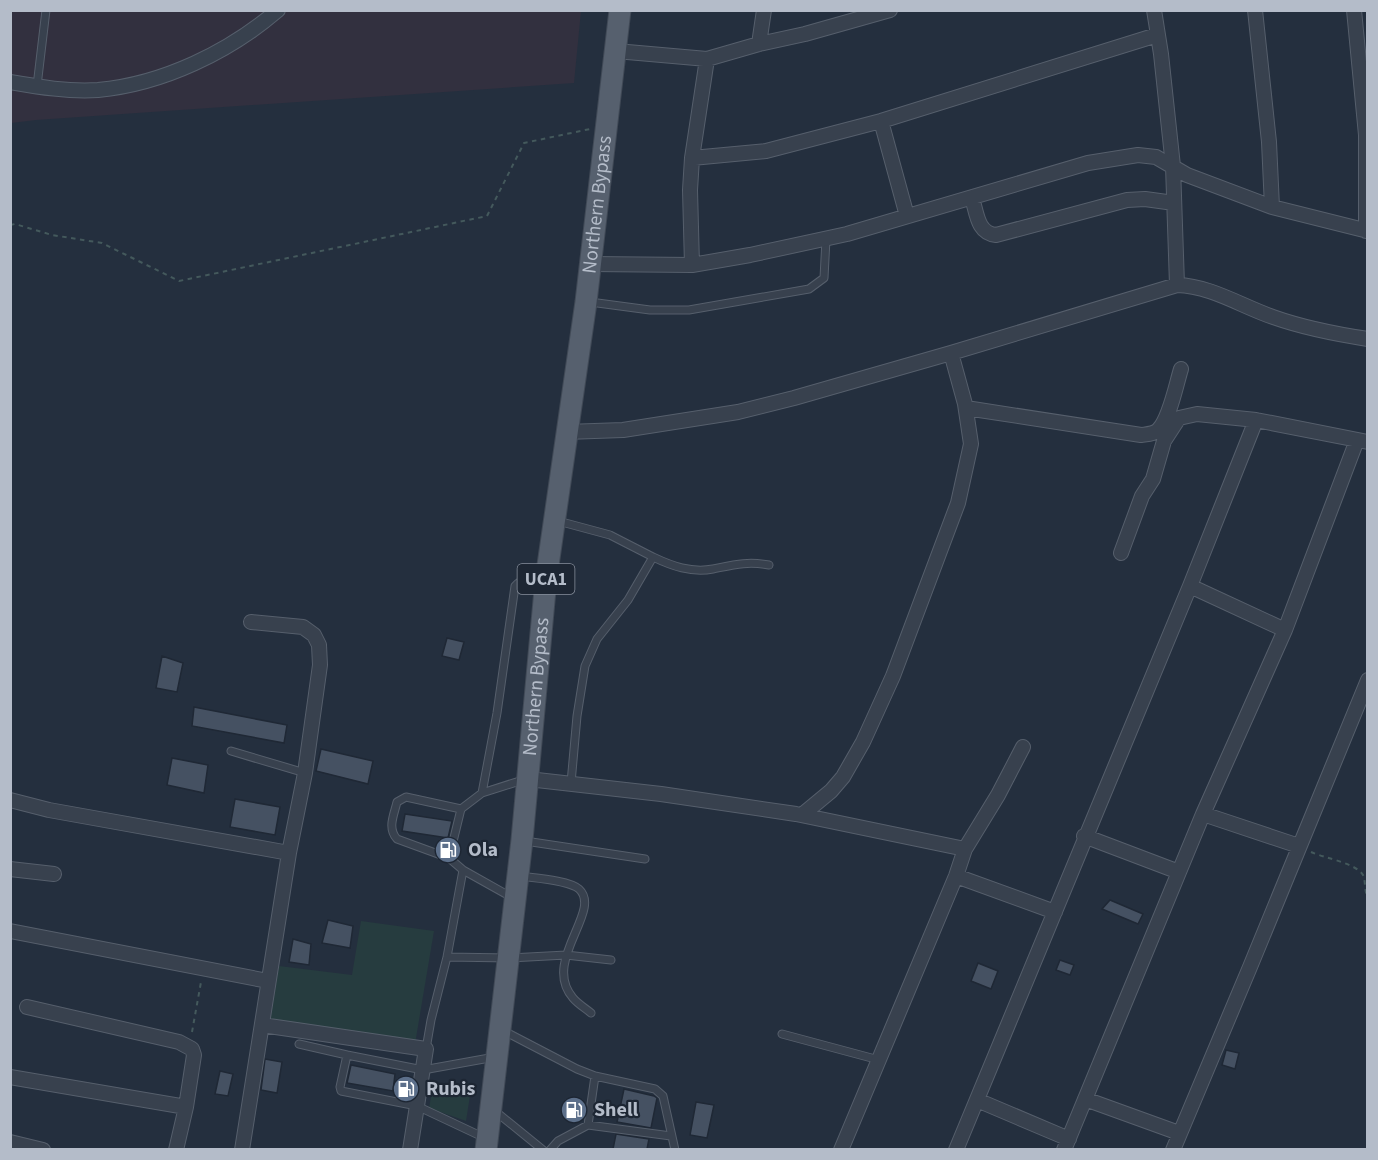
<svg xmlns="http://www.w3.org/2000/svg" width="1378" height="1160" font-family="'Source Sans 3',sans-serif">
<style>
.medical{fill:#32303f}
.green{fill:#263c3f}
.building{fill:#455162;stroke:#1f2835;stroke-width:1.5}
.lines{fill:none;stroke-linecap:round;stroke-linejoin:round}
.lane-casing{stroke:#565f6c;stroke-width:9}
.street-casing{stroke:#565f6c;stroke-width:16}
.primary-casing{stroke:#414a57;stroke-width:23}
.path{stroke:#44595c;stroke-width:2;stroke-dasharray:4.5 4.5;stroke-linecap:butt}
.lane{stroke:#38414e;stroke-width:7}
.street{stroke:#38414e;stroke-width:14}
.primary{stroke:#56606e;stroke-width:21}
.labels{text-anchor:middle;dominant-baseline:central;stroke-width:4.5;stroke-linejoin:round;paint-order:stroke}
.shield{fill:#1d2633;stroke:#878f9c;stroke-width:1.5}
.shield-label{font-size:18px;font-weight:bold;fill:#b4bcc9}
.street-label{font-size:20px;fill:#b4bcc9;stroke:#1d2633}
.poi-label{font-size:20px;font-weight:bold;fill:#b4bcc9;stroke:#1d2633;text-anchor:start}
</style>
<rect width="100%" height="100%" fill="#242f3e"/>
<!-- medical -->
<path class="medical" d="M10,11h571l-7,72 -538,37 -25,3z"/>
<!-- green -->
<path class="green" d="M361,921l73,10 -19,113 -145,-23 9,-55 73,9z
M472,1083l-6,38 -37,-13 4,-22z"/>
<!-- building -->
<path class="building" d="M447,638l17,4 -5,18 -17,-4z
M162,656l21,7 -6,29 -21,-4z
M194,707l93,18 -3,18 -92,-17z
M321,749l52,12 -5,23 -52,-13z
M172,758l36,7 -4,28 -37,-8z
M235,799l45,8 -5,28 -45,-8z
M405,814l47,7 -4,17 -46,-7z
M1110,900l33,14 -5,10 -36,-15z
M328,920l25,6 -3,22 -28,-5z
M293,939l18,5 -2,21 -20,-3z
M1060,960l14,5 -4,10 -14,-5z
M978,963l20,8 -7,18 -20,-8z
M1226,1050l13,3 -4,16 -13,-4z
M265,1059l17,3 -5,31 -16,-3z
M351,1065l44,9 -2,17 -46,-8z
M220,1071l13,3 -5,22 -13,-2z
M624,1089l30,7 3,2 -6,30 -34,-6z
M696,1102l18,3 -7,33 -17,-3z
M616,1134l33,5 -2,10h-34z"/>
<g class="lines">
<!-- lane casing -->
<g class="lane-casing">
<path id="lane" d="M37,86l9,-76
M590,302l60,8h39l120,-21 15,-11 2,-39
M558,521l52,14 43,22 -25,43 -31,39 -12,27 -8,50 -6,67
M653,557c19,9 38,16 60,12 20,-4 34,-8 56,-4
M231,751l74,22
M482,793l44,-14
M525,841l120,18
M449,858l-52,-19c-10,-11 -3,-24 0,-37l9,-5 55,12
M463,870l50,28
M520,876c14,2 49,4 59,13 24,22 -38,72 -6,109 5,6 12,10 18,15
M447,957l63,1 56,-3 45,5
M502,1030l75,39 18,7 60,13 8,7 12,54
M782,1034l97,26
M299,1044l48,11
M426,1049l5,-29 16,-63 16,-87 -14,-12 12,-49 21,-16 15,-80 18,-127c9,-10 17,-8 29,-7
M495,1111l48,39
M588,1125l7,-49
M485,1138l-68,-32 -76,-15 -1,-4 7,-32 76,15 72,-13
M550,1150l8,-9 30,-16 83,11"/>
</g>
<!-- street casing -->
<g class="street-casing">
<path id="street" d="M1154,10l7,44 12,112 4,119
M1255,10l14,132 3,65
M1354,10l12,125v96
M759,44l5,-34
M616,51l91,8 52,-15 46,-10 85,-24
M10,82c29,5 59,10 88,8 65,-6 131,-38 180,-80
M881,121l26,95
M692,158l74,-7 115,-30 276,-86
M972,198c5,15 5,35 24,37l131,-35 18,-1 29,4
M591,264l101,1 58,-10 97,-21 241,-71 50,-8 18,2 31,18 85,32 96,24
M692,265l-2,-75 2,-32 15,-99
M966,408l175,27c7,-1 14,-1 18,-6 11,-12 17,-44 22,-60
M566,432l57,-2 115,-18 56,-14 157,-45 226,-68c34,1 64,21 96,32 31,11 62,17 95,22
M1121,553l21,-57 11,-17 11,-38 15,-23 18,-4 59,6 112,22
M1190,586l95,44
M528,779l133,15 135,20 169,35
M10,800l39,10 240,43
M1203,814l96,32
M802,815l29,-24 12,-14 20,-35 30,-66 65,-173 13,-59 -6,-40 -14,-51
M1084,836l95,36
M10,869l44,5
M956,876l99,36
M10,931l258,50
M27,1007l152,35 13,7 2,6 -8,52 -10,43
M262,1025l164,24 -16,101
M10,1077l176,30
M1085,1099l94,34
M977,1100l92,39
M10,1142l33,8
M242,1150l47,-297 16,-80 15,-108 -1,-20 -5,-10 -11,-8 -52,-5
M841,1150l115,-274 9,-27 33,-54 25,-48
M956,1150l234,-564 66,-166
M1064,1150l139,-336 82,-184 72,-190
M1173,1150l77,-183 118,-287"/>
</g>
<!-- primary casing -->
<g class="primary-casing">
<g id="primary">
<path id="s1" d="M486,1150l36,-310 24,-261 40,-277 34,-292"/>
</g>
</g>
<!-- path -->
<path class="path" d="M10,225l5,-1 37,11 50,8 77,38 308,-65 37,-73 66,-14
M1311,852c13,6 45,11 52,23 3,7 1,16 5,23
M192,1032l9,-50"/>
<!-- lane -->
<use href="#lane" class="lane"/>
<!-- street -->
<use href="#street" class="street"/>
<!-- primary -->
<use href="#primary" class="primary"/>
</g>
<!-- icons -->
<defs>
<g id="fuel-disc" transform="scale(1.35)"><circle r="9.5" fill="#5c6f8a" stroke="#1d2633"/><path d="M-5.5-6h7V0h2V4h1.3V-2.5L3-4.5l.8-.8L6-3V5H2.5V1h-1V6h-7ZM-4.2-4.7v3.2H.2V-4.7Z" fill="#fff"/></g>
</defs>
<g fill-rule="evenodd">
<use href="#fuel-disc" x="448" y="850"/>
<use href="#fuel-disc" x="406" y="1089"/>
<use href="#fuel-disc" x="574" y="1110"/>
</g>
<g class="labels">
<!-- shield labels -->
<rect class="shield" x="517.5" y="564" width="57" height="30" rx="4.5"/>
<g class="shield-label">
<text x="546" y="579">UCA1</text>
</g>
<!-- street labels -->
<g class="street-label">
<text stroke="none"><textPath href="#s1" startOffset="952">Northern Bypass</textPath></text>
<text stroke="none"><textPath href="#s1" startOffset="466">Northern Bypass</textPath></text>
</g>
<!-- poi labels -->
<g class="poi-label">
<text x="468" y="850">Ola</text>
<text x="426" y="1089">Rubis</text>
<text x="594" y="1110">Shell</text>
</g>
</g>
<!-- border -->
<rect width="1378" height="1160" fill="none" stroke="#b4bcc9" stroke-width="24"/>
</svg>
